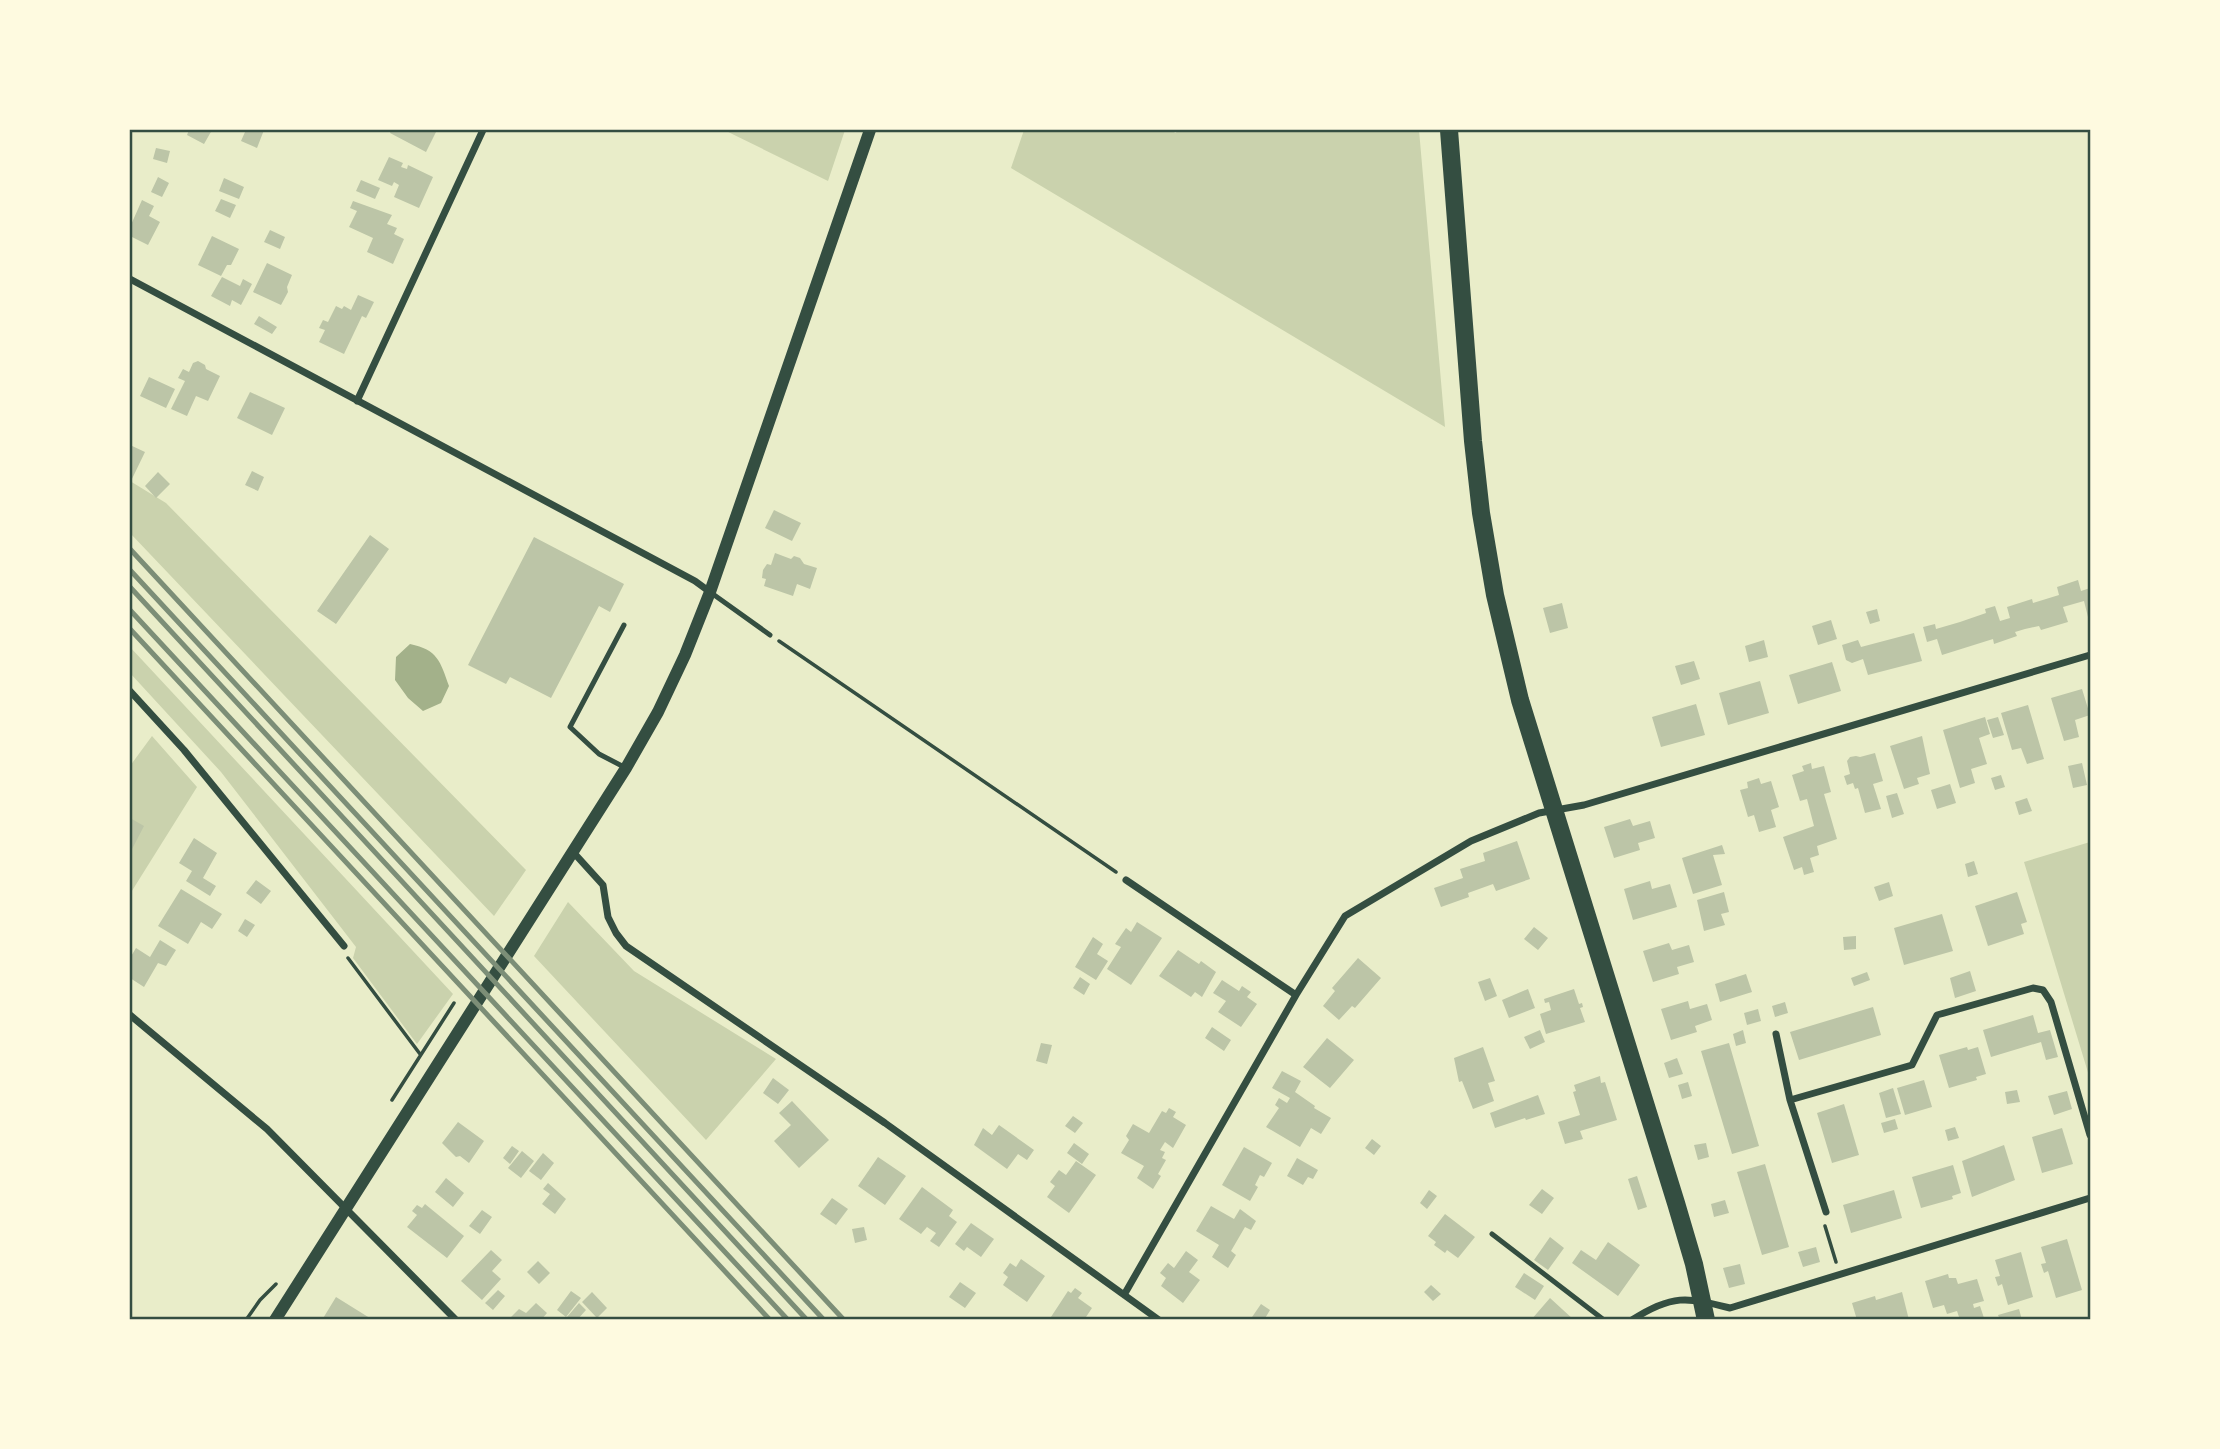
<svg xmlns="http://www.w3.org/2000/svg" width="2220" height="1449" font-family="'Space Grotesk',sans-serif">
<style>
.green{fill:#cad2ad}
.water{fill:#a3b18a}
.building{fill:#bcc5a7}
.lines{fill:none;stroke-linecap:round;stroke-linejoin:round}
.path{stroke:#344e41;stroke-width:3.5}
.service{stroke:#344e41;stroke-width:5}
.minor{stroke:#344e41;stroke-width:7}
.tertiary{stroke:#344e41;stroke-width:12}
.primary{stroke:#344e41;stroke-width:18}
.rail{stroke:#7c8e77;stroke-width:5}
.neatline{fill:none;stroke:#344e41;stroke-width:2.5}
</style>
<rect width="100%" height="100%" fill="#e9edc9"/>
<!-- green -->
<path class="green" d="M724,130h121l-17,51z
M1024,130h145l7,3 1,-3h242l26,297 -434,-259z
M130,481l36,22 360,367 -32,46 -364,-383z
M130,647l323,347 -36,50 -64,-86 3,-11 -135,-175 -91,-99z
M152,736l45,51 -67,107v-128z
M2090,842v237l-66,-217z
M568,902l66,69 142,88 -70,81 -172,-184z"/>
<!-- water -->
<path class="water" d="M410,644c28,6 30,17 39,42l-8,17 -18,8 -15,-13 -13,-18 1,-23z"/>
<!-- building -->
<path class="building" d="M189,130h23l-8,14 -17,-9z
M238,130h26l-7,18 -16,-7 4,-9z
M391,130h46l-11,22 -36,-19z
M156,148l14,3 -3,12 -14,-4z
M389,157l14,6 -2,4 6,2 1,-4 25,12 -14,31 -25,-11 5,-12 -5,-3 -2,4 -14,-6z
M158,177l11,6 -7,14 -11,-5z
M224,178l20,9 -5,12 -20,-8z
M361,180l19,8 -5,11 -19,-8z
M221,199l15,6 -6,13 -15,-7z
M142,200l12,6 -5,10 11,6 -12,23 -18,-9v-9z
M353,201l39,14 -5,9 10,4 -3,6 10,5 -11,25 -26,-12 6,-14 -24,-11 8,-16 -7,-3z
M270,230l15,7 -5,12 -16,-7z
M212,236l27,13 -8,16h-4l-6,11 -23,-11z
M267,263l25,12 -5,12 1,5 -7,13 -28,-13z
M222,277l18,9 3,-7 9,5 -11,21 -9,-5 -2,6 -19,-10z
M358,295l16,7 -8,16 -4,-2 -18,38 -25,-12 6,-12 -6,-2 4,-8 5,2 8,-16 6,3 2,-3 7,4z
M259,316l18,11 -5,7 -18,-10z
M198,361l7,4 1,4 14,7 -12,25 -12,-5 -9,20 -16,-7 14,-28 -7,-3 5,-9 6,3 4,-9z
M149,377l26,12 -9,19 -26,-12z
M250,392l35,16 -13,27 -35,-17z
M130,445l15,7 -15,31z
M252,471l12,6 -6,14 -13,-6z
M158,472l12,12 -14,14 -11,-12z
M774,510l27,13 -9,18 -27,-13z
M370,535l19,14 -53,75 -19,-13z
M534,537l90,47 -14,28 -11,-6 -48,92 -41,-21 -4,7 -38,-19z
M775,553l16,6 3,-3 6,2 4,6 13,4 -7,21 -13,-5 -4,12 -29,-10 2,-7 -4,-1 1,-8 4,-6 4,1z
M2078,580l3,11 9,-3v28l-2,1 -4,-16 -21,6 5,15 -27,8 -2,-4 -14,3 -10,3 2,4 -23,8 -1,-5 -51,16 -5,-16 -10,3 -4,-15 12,-3 1,5 24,-7 26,-9 -1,-4 10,-3 5,15 10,-3 -3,-11 25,-8 1,4 26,-8 -2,-8z
M1562,603l6,25 -18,5 -7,-25z
M1877,609l3,12 -10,3 -4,-12z
M1831,620l6,19 -19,6 -6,-19z
M1914,633l8,28 -54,14 -5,-16 -11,4 -6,-3 -4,-15 16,-5 3,7z
M1764,640l4,17 -19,5 -4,-16z
M1694,661l6,18 -19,6 -6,-19z
M1832,662l9,29 -43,13 -9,-29z
M1760,681l9,32 -41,12 -9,-32z
M2082,689l8,26 -15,5 4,17 -15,4 -13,-43z
M1696,704l9,31 -44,12 -9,-30z
M2028,705l16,54 -17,5 -6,-16 -9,2 -11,-37z
M1985,717l5,17 -11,4 8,26 -16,5 4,14 -15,5 -17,-58z
M1998,717l6,18 -11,3 -6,-18z
M1922,736l8,38 -13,4 2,6 -15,5 -14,-43z
M1875,753l8,28 -10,3 8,25 -16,4 -7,-25 -3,1 -2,-6 -6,2 -3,-9 6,-2 -3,-13 3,-4 6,-1 4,1z
M1811,763l1,6 12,-3 7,26 -7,2 13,45 -20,7 2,9 -9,3 4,14 -10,3 -2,-8 -8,3 -11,-33 31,-11 -7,-27 -7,2 -8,-26 12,-4 -2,-5z
M2082,763l5,22 -14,3 -5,-22z
M2001,775l4,12 -10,3 -4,-12z
M1759,778l2,6 10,-3 8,26 -8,3 5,17 -17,5 -5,-17 -6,2 -8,-27 8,-2 -1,-6z
M1950,784l6,19 -19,6 -6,-19z
M1897,793l7,21 -12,4 -6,-22z
M2027,798l5,13 -13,4 -4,-13z
M130,818l14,8 -14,27z
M1630,819l3,7 17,-5 5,17 -17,5 2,7 -26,8 -10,-31z
M194,838l23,15 -14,25 13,8 -6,10 -24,-15 6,-10 -13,-8z
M1517,841l13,38 -34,12 -3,-7 -25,9 1,4 -28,10 -7,-19 29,-10 -3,-9 25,-8 -2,-8z
M1722,845l3,9 -12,1 9,30 -29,9 -11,-36z
M1974,861l4,13 -10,3 -3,-13z
M256,880l15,11 -10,13 -15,-11z
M1650,881l2,8 18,-5 7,23 -44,13 -9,-31z
M1889,882l4,14 -14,5 -5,-14z
M181,889l41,25 -10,15 -11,-7 -13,22 -30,-18z
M1724,892l5,20 -8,2 4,11 -21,6 -7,-31z
M2017,892l10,30 -6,2 3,10 -36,12 -13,-40z
M1942,914l11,37 -49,14 -10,-37z
M245,919l10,6 -8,12 -9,-6z
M1137,922l25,16 -31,47 -24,-16 14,-22 -6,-3 11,-16 5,4z
M1534,927l14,11 -10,12 -14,-11z
M1856,936v13l-12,1 -1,-13z
M1093,937l10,7 -6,10 11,7 -12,19 -21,-13z
M160,940l16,10 -10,16 -8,-3 -14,24 -14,-9v-20l6,-10 14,9z
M1669,943l3,7 17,-5 5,17 -17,5 2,7 -26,8 -10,-31z
M1178,950l21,14 2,-3 15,11 -14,25 -7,-5 -4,5 -32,-21z
M1358,958l23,20 -26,30 -3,-2 -13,14 -16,-14 12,-15 -3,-3z
M1970,971l6,20 -21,7 -5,-20z
M1867,972l3,8 -16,6 -3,-8z
M1746,974l6,18 -32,10 -5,-18z
M1080,977l10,7 -6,11 -11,-7z
M1490,978l7,18 -12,5 -7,-19z
M1222,980l17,11 3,-5 9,6 -4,5 10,7 -16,23 -23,-15 8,-11 -13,-8z
M1528,989l7,19 -26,10 -7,-18z
M1574,989l5,15 3,-1 1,4 -3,1 5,14 -39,12 -6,-20 11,-4 -2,-8 -4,1 -1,-4z
M1688,1001l2,8 17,-5 5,16 -17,6 2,6 -26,8 -10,-31z
M1785,1002l3,11 -13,4 -3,-11z
M1873,1007l8,28 -82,25 -9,-28z
M1758,1009l3,12 -14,4 -3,-12z
M2033,1015l5,18 12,-3 8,27 -12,3 -5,-18 -50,15 -8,-27z
M1212,1027l19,13 -7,11 -19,-13z
M1540,1030l5,12 -15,7 -6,-12z
M1743,1030l3,13 -10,3 -3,-12z
M1327,1038l27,22 -24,28 -27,-21z
M1041,1043l11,2 -5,19 -11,-3z
M1729,1043l30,103 -27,8 -31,-103z
M1483,1047l12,34 -7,2 6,18 -21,8 -11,-28 -3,1 -5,-24z
M1967,1047l1,3 10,-3 8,27 -10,3 1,3 -28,8 -10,-33z
M1677,1058l6,16 -14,4 -5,-15z
M1282,1071l19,10 -6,11 20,14 -1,2 17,10 -10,16 -10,-6 -11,19 -34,-20 13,-19 -4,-3 4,-7 8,5 3,-5 -18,-10z
M1600,1076l1,7 4,-1 12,38 -37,11 3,8 -18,5 -7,-22 22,-7 -7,-23 3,-1 -2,-6z
M773,1078l16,12 -11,14 -15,-11z
M1924,1080l8,27 -27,8 -8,-27z
M1688,1082l4,14 -10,3 -4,-14z
M1893,1088l8,26 -15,4 -7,-25z
M2017,1090l3,12 -13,2 -2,-12z
M2067,1091l5,18 -18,6 -6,-19z
M1538,1095l7,19 -19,6 -1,-2 -30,10 -5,-15z
M792,1101l37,39 -30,28 -25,-27 17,-16 -12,-12z
M1844,1104l15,51 -27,8 -15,-50z
M1169,1108l7,4 -3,5 13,8 -13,23 -8,-6 -5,8 5,2 -3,6 4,2 -8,14 3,2 -8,13 -16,-11 7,-12 -23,-13 8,-13 -3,-4 7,-12 16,9 13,-22 4,2z
M1073,1116l10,7 -8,10 -10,-7z
M1895,1119l3,10 -14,4 -3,-10z
M458,1122l26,19 -15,22 -9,-7 -4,1 -14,-14z
M999,1125l35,25 -7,10 -9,-6 -11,15 -33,-24 9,-17 9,7z
M1955,1127l4,11 -11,3 -3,-11z
M2062,1128l11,36 -31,9 -10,-36z
M1372,1139l9,7 -7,9 -9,-7z
M1074,1143l15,11 -7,10 -15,-11z
M1706,1143l3,14 -11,3 -4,-15z
M2004,1145l11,35 -43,17 -10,-36z
M512,1146l7,5 -9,13 -7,-6z
M1244,1147l28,16 -8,14 -4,-2 -5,10 3,2 -8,14 -28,-16z
M522,1151l12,10 -13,17 -13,-10z
M543,1153l11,10 -13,17 -12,-9z
M878,1157l28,19 -21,29 -27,-19z
M1297,1158l21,12 -5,9 -5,-2 -5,8 -16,-9z
M1076,1161l20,14 -27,38 -22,-16 8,-11 -5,-4 9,-12 7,5z
M1765,1164l24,83 -27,8 -25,-83z
M1953,1165l8,28 -9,3 1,3 -32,9 -9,-31z
M1637,1176l10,31 -9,3 -10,-31z
M446,1178l18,15 -11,14 -18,-15z
M548,1183l18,16 -11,15 -13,-10 8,-10 -7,-5z
M922,1187l31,23 -4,6 8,6 -18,25 -9,-6 6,-8 -9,-6 -6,7 -22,-15z
M1542,1189l12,9 -12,16 -13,-9z
M1429,1190l8,6 -10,13 -7,-6z
M1894,1190l8,28 -51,15 -8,-28z
M832,1198l16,11 -12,16 -16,-11z
M1725,1200l4,13 -15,4 -3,-13z
M425,1204l39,32 -17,22 -40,-31 10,-12 -5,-4 5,-6 5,3z
M1211,1206l23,13 6,-10 16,12 -5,9 -6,-3 -14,24 5,4 -8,13 -16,-11 7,-12 -23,-14z
M482,1210l10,7 -12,17 -11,-8z
M1445,1214l30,23 -17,21 -11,-8 -2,3 -11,-8 2,-3 -8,-6z
M971,1223l23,16 -13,18 -14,-10 -3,4 -9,-7z
M864,1227l3,13 -12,3 -3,-14z
M1550,1237l14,11 -16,22 -14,-10z
M2067,1239l15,51 -26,8 -8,-27 -4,2 -3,-9 5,-1 -5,-16z
M1608,1242l32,23 -22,31 -46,-33 9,-13 15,10z
M1816,1247l4,15 -17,5 -5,-15z
M491,1250l11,10 -10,11 9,8 -19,21 -21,-19z
M1186,1251l12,9 -9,12 11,8 -17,23 -22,-17 5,-8 -6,-5 8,-10 6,5z
M2021,1252l12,45 -25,8 -6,-21 -4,2 -3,-9 5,-1 -5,-16z
M1021,1259l24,17 -18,26 -24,-17 5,-8 -5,-4 7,-10 6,4z
M538,1261l12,12 -11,11 -12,-12z
M1740,1264l5,20 -16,4 -6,-20z
M1524,1273l20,13 -9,14 -20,-13z
M1948,1274l1,4h7l2,6 19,-5 7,22 -11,3 1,4 6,-2 4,12 -24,2 -3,-9 -10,3 -3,-9 -11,3 -8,-27z
M960,1282l16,11 -11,15 -16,-11z
M1431,1285l10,9 -8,7 -9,-9z
M1075,1288l7,5 -4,5 14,10 -8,12h-35l19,-29 3,2z
M498,1290l7,6 -12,14 -8,-7z
M571,1291l10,7 -15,19 -9,-7z
M592,1292l15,16 -10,10 -15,-16z
M1902,1292l7,28h-52l-5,-17 23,-7 1,4z
M336,1297l37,23h-51z
M1550,1298l24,22h-43z
M536,1303l11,10 -6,7h-33l11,-11 7,4z
M579,1303l7,7 -9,10h-8l-2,-3z
M1261,1304l9,6 -6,10h-14z
M2019,1309l3,11h-22l-2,-5z"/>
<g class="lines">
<!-- path -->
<path class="path" d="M779,641l337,231
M348,958l72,96
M392,1100l62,-97
M1825,1226l11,36
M246,1320l14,-20 16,-16"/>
<!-- service -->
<path class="service" d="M710,592l60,43
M624,625l-54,102 29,27 27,14
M1492,1234l112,86"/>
<!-- minor -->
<path class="minor" d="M130,279l565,302 15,11
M357,401l126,-271
M130,691l54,59 160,196
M574,853l29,32 5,32 8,16 10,13 259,177 274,197
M1126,880l170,115
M130,1015l137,114 189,191
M1776,1034l14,66 36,112
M1790,1100l122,-35 25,-50 96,-27 10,2 8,12 39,133
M1124,1295l172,-300 49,-79 126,-75 68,-28 45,-8 506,-150
M1632,1320c40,-26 55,-23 98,-12l360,-110"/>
<!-- tertiary -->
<path class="tertiary" d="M275,1320l351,-552 32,-56 27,-57 25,-63 160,-462"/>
<!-- primary -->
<path class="primary" d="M1449,130l24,311 8,72 14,82 25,105 156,503 18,61 12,56"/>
<!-- rail -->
<path class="rail" d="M130,549l714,771
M130,570l694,750
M130,587l677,733
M130,610l658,710
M130,629l640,691"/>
</g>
<!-- border -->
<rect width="2220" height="1449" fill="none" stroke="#fefae0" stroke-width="262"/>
<rect x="131" y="131" width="1958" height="1187" class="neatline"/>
</svg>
